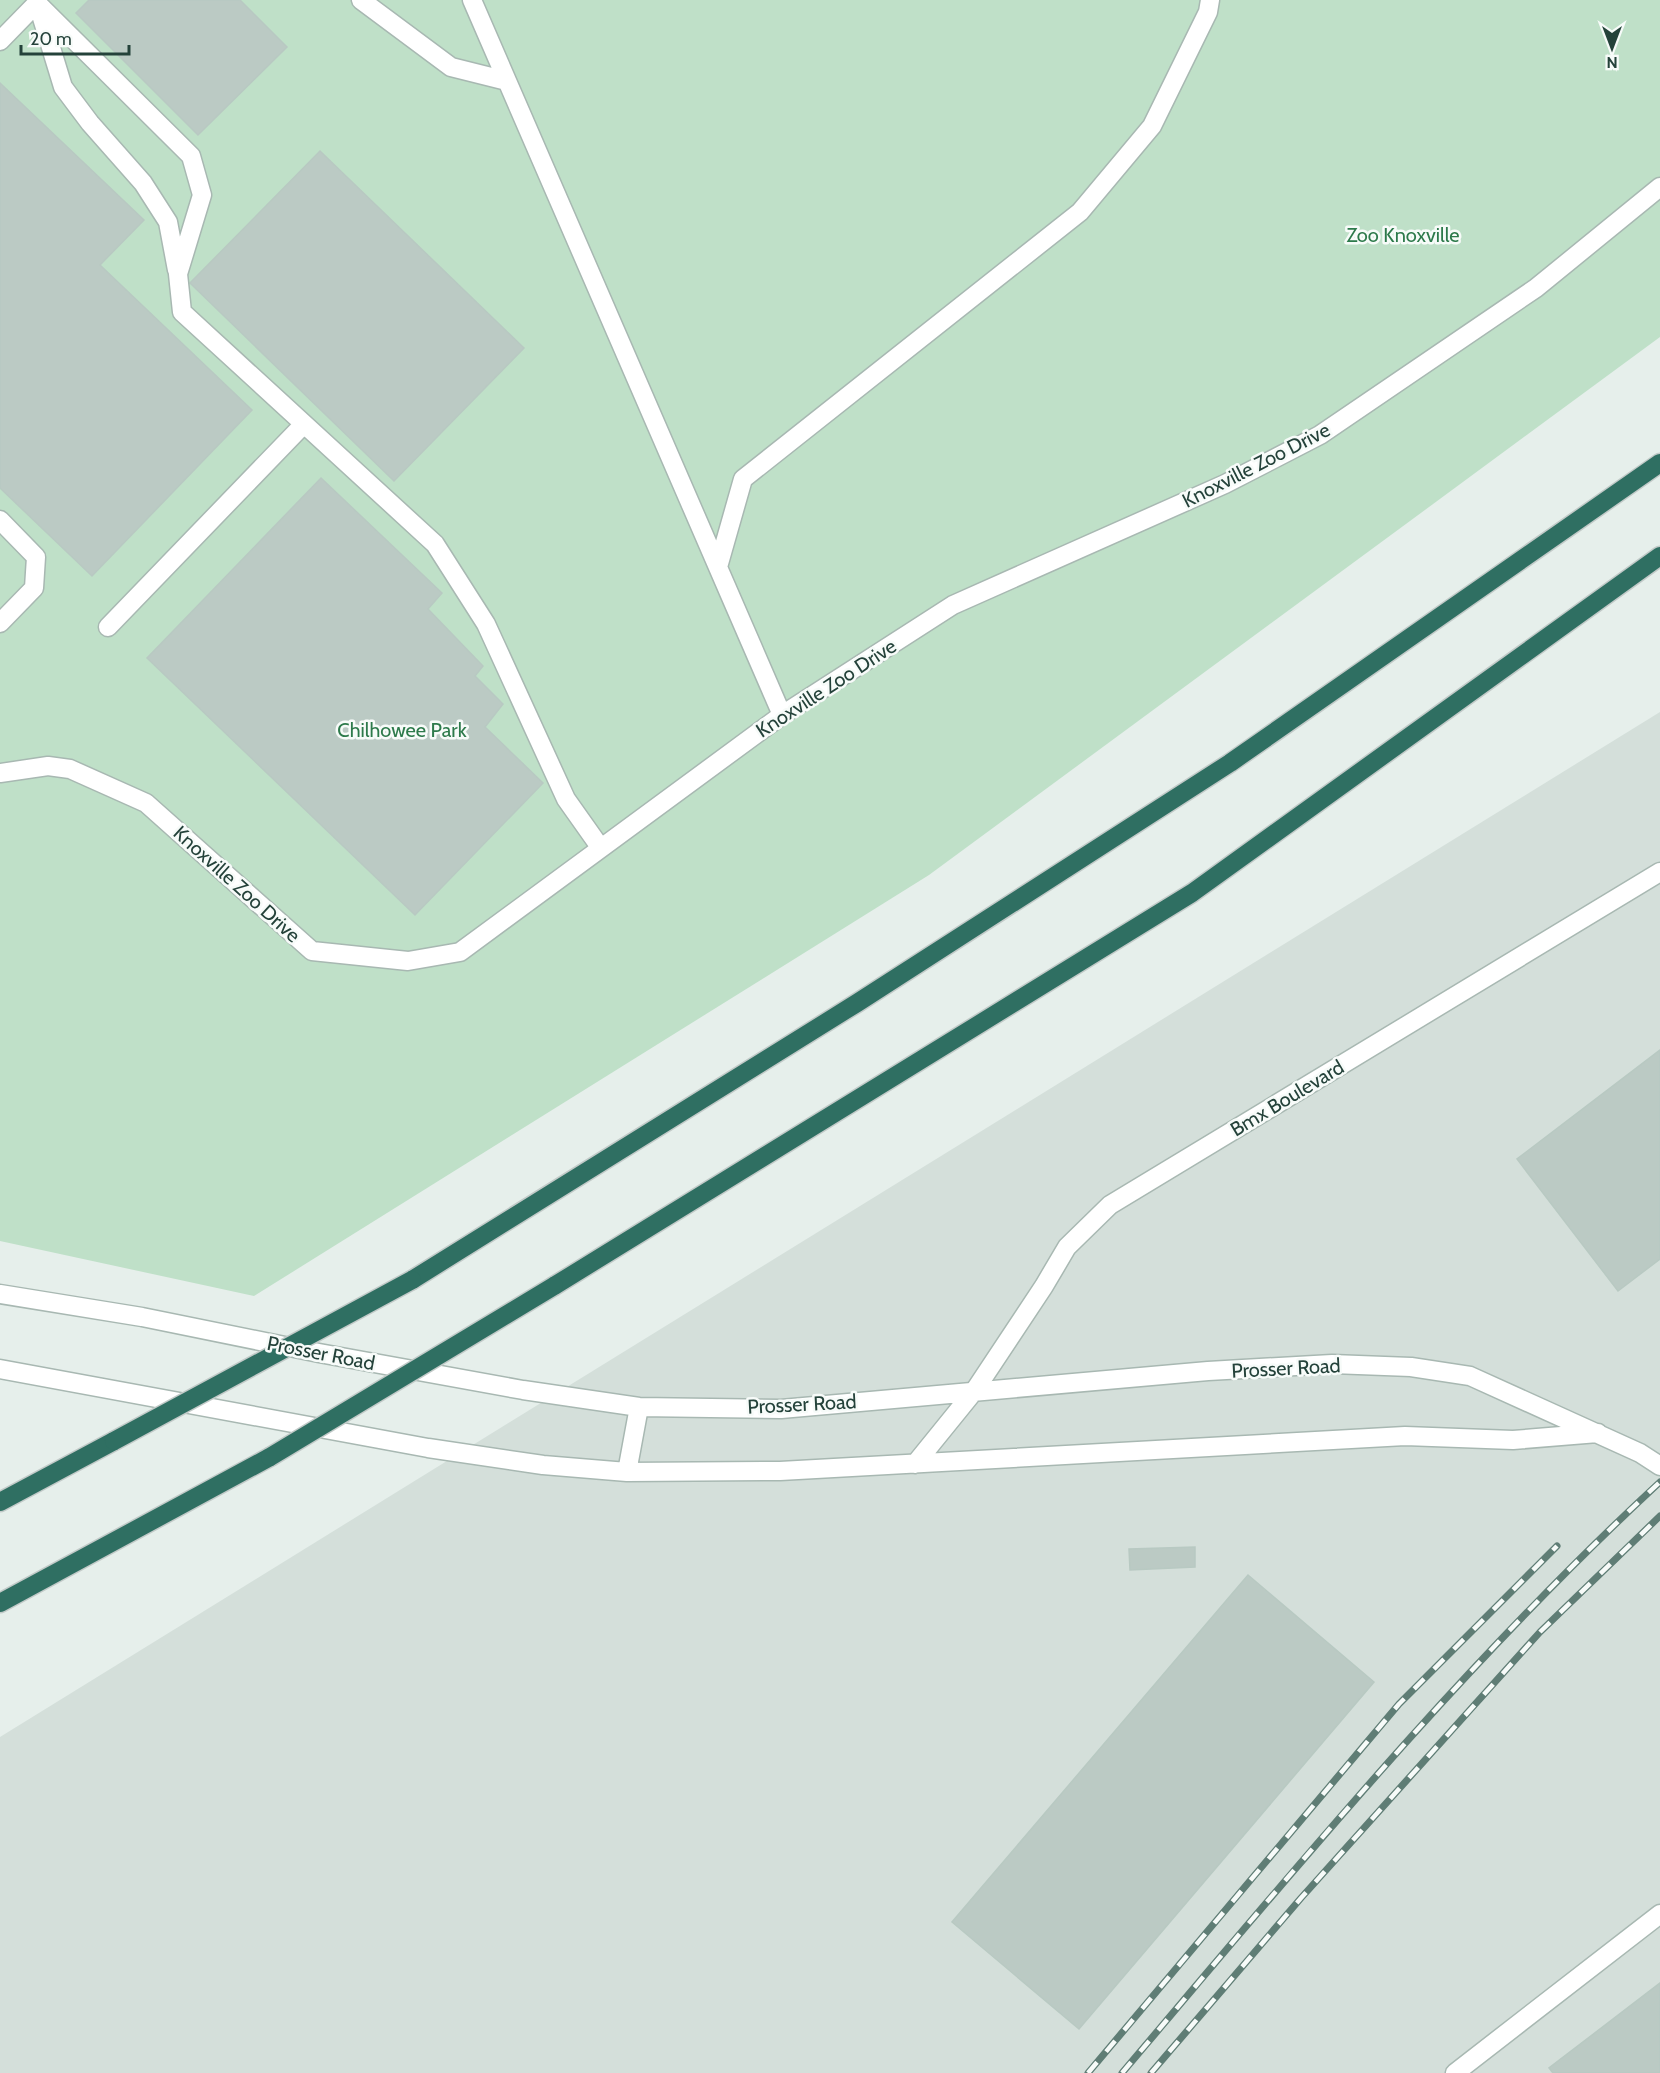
<svg xmlns="http://www.w3.org/2000/svg" width="1660" height="2073" font-family="Cabin,sans-serif">
<style>
.built{fill:#d4dfda}
.green{fill:#bfe0c8}
.building{fill:#bbcac4;stroke:#b8c9c2;stroke-width:1.5}
.lines{fill:none;stroke-linecap:round;stroke-linejoin:round}
.service-casing{stroke:#a8b8b2;stroke-width:21}
.minor-casing{stroke:#a8b8b2;stroke-width:21}
.tertiary-casing{stroke:#a8b8b2;stroke-width:21}
.motorway-casing{stroke:#c2cac8;stroke-width:21}
.service{stroke:#fff;stroke-width:18}
.minor{stroke:#fff;stroke-width:18}
.tertiary{stroke:#fff;stroke-width:18}
.motorway{stroke:#2f6f62;stroke-width:18}
.rail-casing{stroke:#5f7d75;stroke-width:7}
.rail{stroke:#f7fbf9;stroke-width:4.5;stroke-dasharray:14;stroke-linecap:butt}
.motorway-bridge-casing{stroke:#c2cac8;stroke-width:21;stroke-linecap:butt}
.motorway-bridge{stroke:#2f6f62;stroke-width:18}
.labels{text-anchor:middle;dominant-baseline:central;stroke-width:5;stroke-linejoin:round;paint-order:stroke}
.park-label{font-size:20px;fill:#2d7a4b;stroke:#f7fbf9}
.street-label{font-size:20px;fill:#24423a;stroke:#f7fbf9}
</style>
<rect width="100%" height="100%" fill="#e6efeb"/>
<!-- built -->
<path class="built" d="M1660,712v1361h-1660v-336z"/>
<!-- green -->
<path class="green" d="M0,0h1660v337l-731,538 -675,421 -254,-55z"/>
<!-- building -->
<path class="building" d="M89,0h151l47,47 -89,88 -122,-122z
M0,83l144,137 -44,45 152,145 -160,166 -92,-88z
M320,151l204,197 -130,133 -204,-198z
M321,478l121,115 -14,16 55,57 -8,10 28,28 -18,23 58,56 -128,132 -268,-257z
M1660,1050v209l-42,32 -101,-132z
M1195,1547v20l-65,3 -1,-21z
M1248,1575l126,107 -295,347 -127,-107z
M1660,1983v90h-107l-4,-5z"/>
<g class="lines">
<!-- service casing -->
<g class="service-casing">
<path id="service" d="M361,0l90,67 56,14
M472,0l310,715
M38,5l25,82 27,36 53,60 25,39 9,48
M0,41l37,-38 154,153 11,39 -24,79 4,38 253,232 51,80 80,175 34,48
M0,520l36,37 -2,31 -34,35
M718,567l25,-88 337,-267 72,-86 56,-114 2,-12
M108,627l196,-203
M1455,2073l205,-159"/>
</g>
<!-- minor casing -->
<g class="minor-casing">
<path id="minor" d="M0,773l48,-7 22,3 76,34 166,148 96,10 52,-9 322,-237 171,-110 272,-121 95,-49 216,-147 124,-101
M975,1390l69,-104 23,-39 43,-42 550,-333"/>
</g>
<!-- tertiary casing -->
<g class="tertiary-casing">
<path id="tertiary" d="M0,1294l142,23 177,36 204,37 116,17 142,2 427,-38 124,-7 79,3 59,9 170,77 20,13
M0,1369l428,79 115,17 84,7 153,-1 625,-35 108,4 85,-7
M915,1464l60,-74
M627,1472l12,-65"/>
</g>
<!-- motorway casing -->
<g class="motorway-casing">
<path id="motorway" d="M412,1280l445,-277 373,-240 430,-300
M554,1286l638,-393 468,-337
M0,1502l114,-61
M0,1603l270,-146"/>
</g>
<!-- service -->
<use href="#service" class="service"/>
<!-- minor -->
<use href="#minor" class="minor"/>
<!-- tertiary -->
<use href="#tertiary" class="tertiary"/>
<!-- motorway -->
<use href="#motorway" class="motorway"/>
<!-- rail casing -->
<g class="rail-casing">
<path id="rail" d="M1088,2073l311,-369 158,-158
M1122,2073c173,-204 342,-410 538,-591
M1151,2073l150,-175 239,-266 120,-116"/>
</g>
<!-- rail -->
<use href="#rail" class="rail"/>
<!-- motorway-bridge casing -->
<g class="motorway-bridge-casing">
<path id="motorway-bridge" d="M114,1441l298,-161
M270,1457l284,-171"/>
</g>
<!-- motorway-bridge -->
<use href="#motorway-bridge" class="motorway-bridge"/>
</g>
<g class="labels">
<!-- park labels -->
<g class="park-label">
<text x="1403" y="235">Zoo Knoxville</text>
<text x="402" y="730">Chilhowee Park</text>
</g>
<!-- street labels -->
<g class="street-label">
<text transform="translate(1256 465) rotate(-27)">Knoxville Zoo Drive</text>
<text transform="translate(826 688) rotate(-33)">Knoxville Zoo Drive</text>
<text transform="translate(237 884) rotate(42)">Knoxville Zoo Drive</text>
<text transform="translate(1287 1098) rotate(-31)">Bmx Boulevard</text>
<text transform="translate(321 1353) rotate(11)">Prosser Road</text>
<text transform="translate(1286 1368) rotate(-3)">Prosser Road</text>
<text transform="translate(802 1404) rotate(-3)">Prosser Road</text>
</g>
</g>
<!-- north arrow -->
<g transform="translate(1612 48) rotate(180)" stroke="#f7fbf9" stroke-width="4.5" paint-order="stroke">
<path d="M0-4.5L10 22L0 15L-10 22Z" fill="#24423a"/>
<text y="-9" font-size="16" font-weight="bold" text-anchor="middle" fill="#24423a">N</text>
</g>
<!-- scale -->
<path d="M21 45v9h108v-9" fill="none" stroke="#24423a" stroke-width="3"/>
<text x="30" y="45" font-size="18" fill="#24423a" stroke="#f7fbf9" stroke-width="4.5" paint-order="stroke">20 m</text>
</svg>
